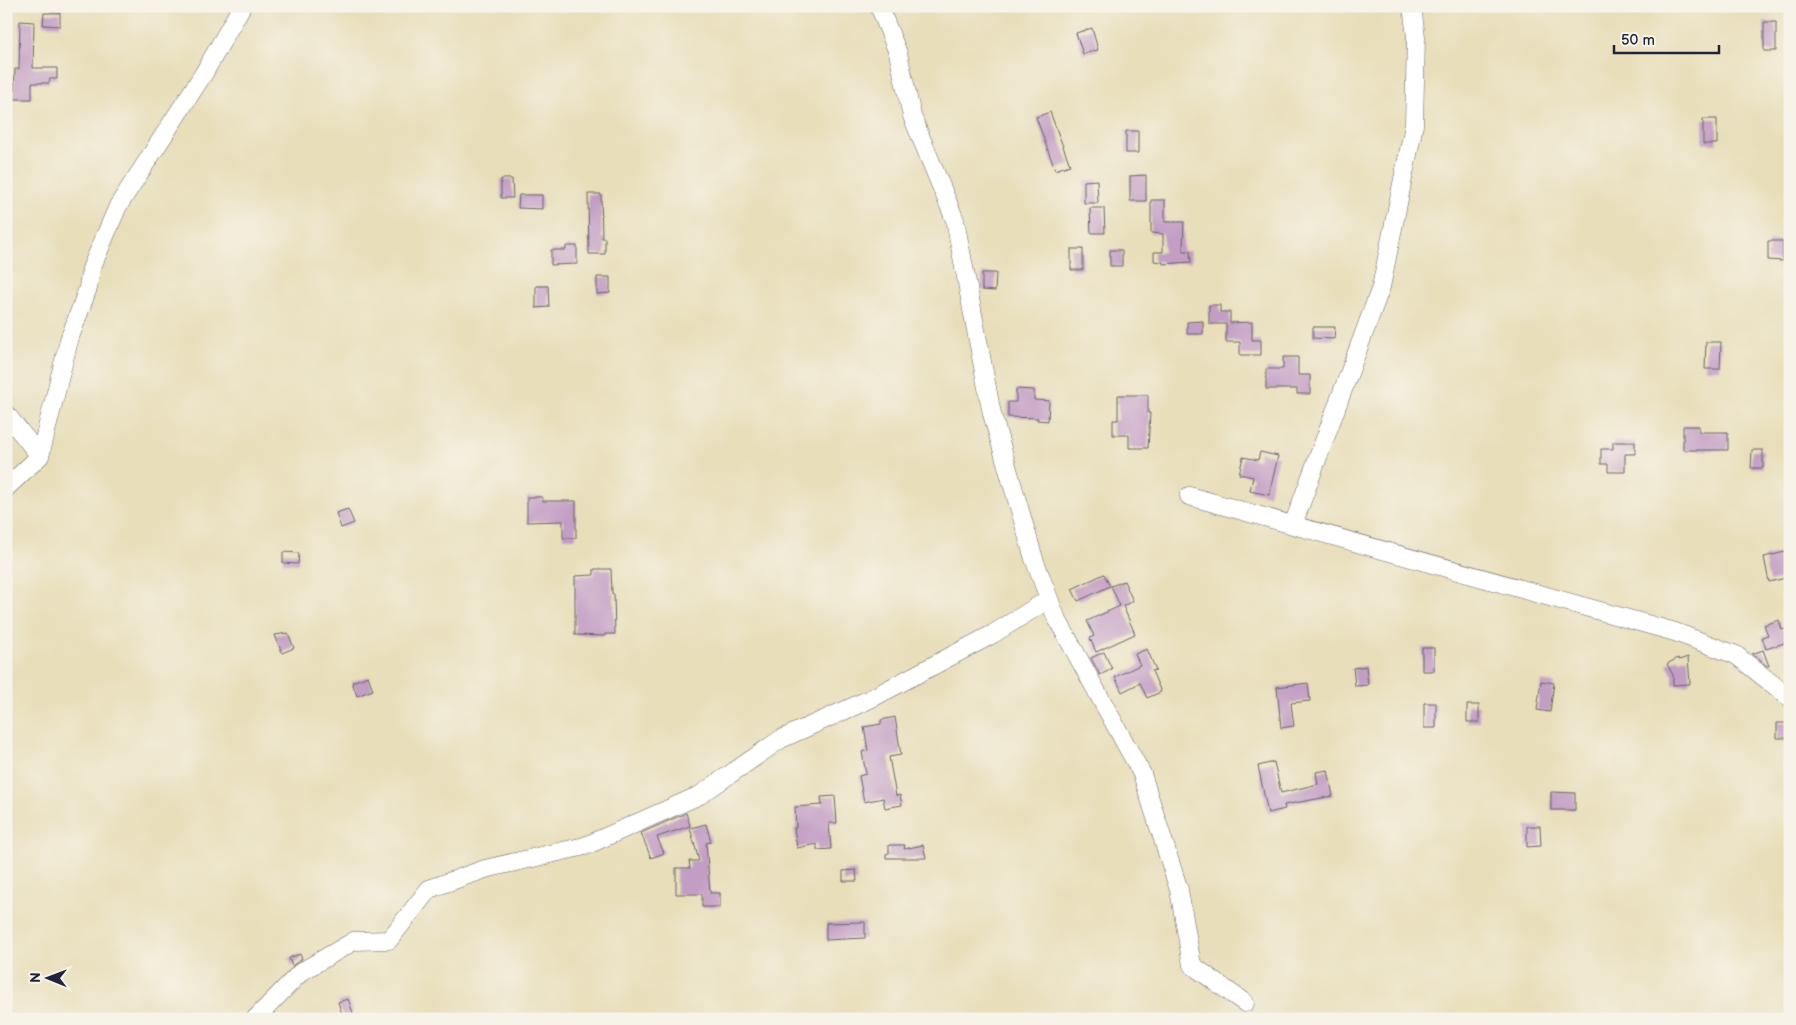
<svg xmlns="http://www.w3.org/2000/svg" width="1796" height="1025" font-family="'Balsamiq Sans',sans-serif">
<style>
.building{fill:#c29dc4}
.lines{fill:none;stroke-linecap:round;stroke-linejoin:round}
.minor-casing{stroke:#676467;stroke-width:19}
.minor{stroke:#fff;stroke-width:18}
</style>
<rect width="100%" height="100%" fill="#f7f3e8"/>
<filter id="ink" filterUnits="userSpaceOnUse"><feTurbulence type="fractalNoise" baseFrequency=".02" numOctaves="2"/><feDisplacementMap in="SourceGraphic" scale="10" xChannelSelector="R" yChannelSelector="G"/><feConvolveMatrix kernelMatrix="1 2 1 2 8 2 1 2 1" color-interpolation-filters="sRGB"/></filter>
<filter id="wash" filterUnits="userSpaceOnUse"><feTurbulence type="fractalNoise" baseFrequency=".0096" numOctaves="4" result="noise"/><feDisplacementMap in="SourceGraphic" scale="20" xChannelSelector="R" yChannelSelector="G"/><feGaussianBlur stdDeviation="1.12" result="paint"/><feColorMatrix in="noise" values="0 0 0 0 0 0 0 0 0 0 0 0 0 0 0 0 0 1.4 0 .05"/><feComposite in="paint" operator="in"/></filter>
<g filter="url(#wash)">
<rect width="100%" height="100%" fill="#e8deba"/>
<g id="blocks">
<!-- building -->
<path class="building" d="M44,13h16v13l-17,-1z
M20,21l14,1 -1,46h24v11h-7l-1,4h-17v16h-18l1,-30h4z
M1764,22h12v29h-12z
M1092,28l6,22 -15,4 -7,-21z
M1050,112l20,53 -15,5 -19,-53z
M1703,119h14v25h-14z
M1126,131h12v22h-12z
M1146,175v26h-16v-25z
M501,179h11l1,19h-12z
M1097,180l1,23h-14v-22z
M588,194h13l1,44h3v16h-16z
M519,195h23v14l-24,-1z
M1151,200h14v22h19l-1,29h7l1,11 -28,2v-2l-9,-1v-9h9v-18l-12,-1z
M1090,208h14l1,25h-14z
M1768,241h15v20l-15,-1z
M566,246h11v18l-26,1v-15h15z
M1071,249h12v21h-12z
M1110,250h12v16h-12z
M982,273h14l-1,18 -13,-1z
M597,277h13v16l-13,1z
M536,286h12l1,21 -13,1z
M1209,305h11v7h10v11l22,-1v18h9v15h-21v-13h-14v-18h-17z
M1203,321v13h-16v-12z
M1313,327h22l-1,12 -21,-1z
M1706,342h15l-1,27h-15z
M1283,357h15v18h12v19h-13v-5h-31v-20h17z
M1016,389l18,1v10l15,1 -1,20 -11,-1 1,-2 -30,-1v-15h8z
M1118,395h30v18h2l-2,35h-19v-13h-16v-15h5z
M1683,426h16v6h29v18h-45z
M1613,442h22v12h-10v18h-17v-8h-7v-15h12z
M1752,450h11v18h-12z
M1260,452l18,4 -9,39 -19,-4 3,-14 -14,-3 4,-17 15,3z
M527,497h15l1,4h33v37h-13v-17l-36,1z
M348,509l6,14 -13,5 -5,-15z
M283,552l16,1 -1,11 -15,-1z
M1785,552l5,25 -21,5 -5,-25z
M594,569h17l1,25h2l1,40h-10v2l-30,-1v-59l19,-1z
M1104,574l6,12 -32,15 -6,-12z
M1124,581l9,20 -10,5 12,28 -39,18 -6,-14 4,-2 -7,-15 33,-15 -9,-20z
M1779,620l3,10 5,-2 3,13 -24,8 -4,-12 6,-2 -4,-10z
M288,633l6,15 -12,5 -7,-18z
M1422,648h12v23h-12z
M1147,649l9,21 -4,1 9,21 -14,6 -7,-15 -18,9 -7,-15 25,-12 -5,-11z
M1763,650l6,16h-2l-15,-12z
M1104,652l8,17 -12,6 -9,-17z
M1688,657l2,27 -17,1v-10l-6,-11 11,-6 1,2z
M1366,666l2,19 -13,1 -2,-18z
M368,676l5,14 -16,6 -5,-14z
M1541,681l13,2 -4,29 -13,-2z
M1308,683l2,18 -19,2 3,23 -13,2 -4,-41z
M1424,703h12v25h-12z
M1467,705h12v17h-12z
M895,717l6,38 -12,2 7,39 4,-1 2,10 -17,3 -2,-10 -19,4 -5,-26 7,-2 -4,-22 6,-2 -4,-23 17,-3v-4z
M1777,723h13v15h-13z
M1274,762l7,31 37,-9 -2,-12 12,-2 5,26 -49,9 1,4 -17,4 -10,-47z
M1551,792l24,1v17h-24z
M835,796l2,27h-8l2,26 -14,1v-6l-20,4 -3,-20h2l-1,-21 27,-2 -1,-8z
M686,813l4,13 -33,11 7,16 -13,5 -10,-25z
M706,824l5,18 -5,1 4,50h10v14h-18v-13h-26v-26h14l-1,-7h10l-9,-33z
M1527,826h13l1,20 -14,1z
M889,845h16l-1,4 19,-4 3,13h-40v-4l3,-1z
M856,870l1,11h-14v-10z
M865,922v16l-39,2v-17z
M300,954l2,5 -10,7 -3,-8z
M348,999l5,14 -10,4 -5,-15z"/>
</g>
</g>
<g filter="url(#ink)">
<use href="#blocks" fill-opacity="0" stroke="#676467" stroke-width="1"/>
<g class="lines">
<!-- minor casing -->
<g class="minor-casing">
<path id="minor" d="M879,6l19,47 14,63 43,104 37,194 42,145 22,58 86,157 37,116 13,75 53,38
M6,414l34,42
M6,488l34,-32 29,-116 19,-52 3,-19 27,-63 86,-133 38,-67
M1189,496l486,136 61,23 54,43
M1293,525l88,-238 33,-162 2,-88 -4,-31
M255,1019l46,-47 53,-31 35,-1 40,-51 56,-20 100,-23 115,-51 81,-56 89,-40 123,-65 56,-35"/>
</g>
<!-- minor -->
<use href="#minor" class="minor"/>
</g>
</g>
<!-- margin -->
<rect width="1796" height="1025" fill="none" stroke="#f7f3e8" stroke-width="25"/>
<!-- north arrow -->
<g transform="translate(48 978) rotate(271)" stroke="#f7f3e8" stroke-width="4" paint-order="stroke">
<path d="M0-4L9 19L0 12L-9 19Z" fill="#22223b"/>
<text y="-8" font-size="14" font-weight="bold" text-anchor="middle" fill="#22223b">N</text>
</g>
<!-- scale -->
<path d="M1614 45v8h105v-8" fill="none" stroke="#22223b" stroke-width="2.5"/>
<text x="1621" y="45" font-size="15" fill="#22223b" stroke="#f7f3e8" stroke-width="4" paint-order="stroke">50 m</text>
</svg>
